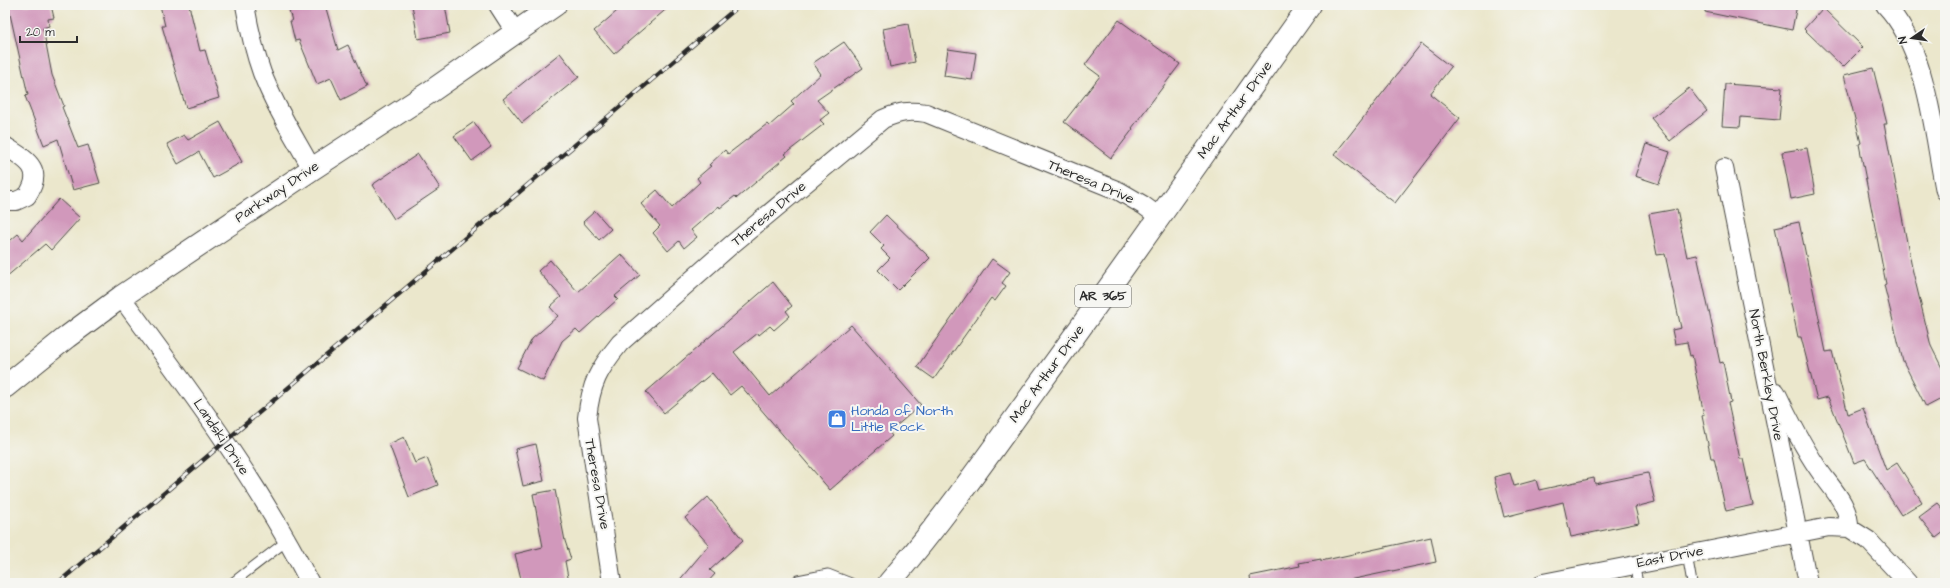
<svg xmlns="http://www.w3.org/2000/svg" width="1950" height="588" font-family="'Architects Daughter',sans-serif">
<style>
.building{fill:#d198bb}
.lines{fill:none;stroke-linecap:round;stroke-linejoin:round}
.service-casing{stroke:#484743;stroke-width:11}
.minor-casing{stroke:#484743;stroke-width:20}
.tertiary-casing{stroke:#484743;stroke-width:24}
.primary-casing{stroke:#484743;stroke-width:24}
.service{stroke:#fff;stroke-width:9}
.minor{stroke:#fff;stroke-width:18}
.tertiary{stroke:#fff;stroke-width:22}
.primary{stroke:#fff;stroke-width:22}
.rail-casing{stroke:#2b2b2b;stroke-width:4.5}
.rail{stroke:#f6f6f2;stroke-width:3;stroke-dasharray:9;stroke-linecap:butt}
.labels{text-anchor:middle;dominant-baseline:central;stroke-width:4;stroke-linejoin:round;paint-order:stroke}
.shield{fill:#f6f6f2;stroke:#686867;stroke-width:1}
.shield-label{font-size:13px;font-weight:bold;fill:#2b2b2b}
.street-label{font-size:14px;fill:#2b2b2b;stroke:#f6f6f2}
.shop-label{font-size:14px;fill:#366cbe;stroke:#f6f6f2;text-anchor:start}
</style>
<rect width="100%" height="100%" fill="#f6f6f2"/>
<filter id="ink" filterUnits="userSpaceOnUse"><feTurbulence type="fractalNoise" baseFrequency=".025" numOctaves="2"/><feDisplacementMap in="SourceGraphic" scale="8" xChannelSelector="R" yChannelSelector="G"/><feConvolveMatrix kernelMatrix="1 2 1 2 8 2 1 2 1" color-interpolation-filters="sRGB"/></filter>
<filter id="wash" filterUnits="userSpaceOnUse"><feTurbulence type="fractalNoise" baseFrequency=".012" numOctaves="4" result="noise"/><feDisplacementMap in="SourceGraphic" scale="16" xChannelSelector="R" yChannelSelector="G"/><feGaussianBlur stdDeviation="0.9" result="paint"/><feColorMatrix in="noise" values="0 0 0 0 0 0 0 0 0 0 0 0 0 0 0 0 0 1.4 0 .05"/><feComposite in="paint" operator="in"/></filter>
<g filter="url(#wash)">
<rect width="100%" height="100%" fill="#ebe7cc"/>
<g id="blocks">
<!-- building -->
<path class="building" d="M8,5h43l3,13 -6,1 1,7 -6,2 9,47 12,31 -2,1 16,41 10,-3 12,38 -27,7 -15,-51 -14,6 -19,-49 3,-1z
M160,5h29l11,46 5,-1 14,48 -33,10 -24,-82h3z
M308,5h17l13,45 10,-5 19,42 -26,13 -10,-22 -14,6 -18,-44 -4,1 -5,-20h2l-3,-11z
M412,5h33l5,28 -32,6z
M624,5h47l-57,49 -20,-23z
M1705,5h92l-5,25 -87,-18z
M1823,8l40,39 -20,20 -39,-38z
M1119,20l61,44 -48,64 1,1 -22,29 -47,-36 36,-46 -15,-11z
M908,24l7,38 -25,5 -7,-38z
M844,42l19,26 -46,32 12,13 -9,7 4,4 -39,30 2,2 -50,42 -2,-2 -15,12 -1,-2 -28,24 6,7 -13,11 -5,-7 -11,10 -15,-18 7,-7 -19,-22 16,-14 15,18 28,-26 -3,-4 14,-12 -2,-1 16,-15 3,4 39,-30 2,2 25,-22 -3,-3 30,-27 -8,-11z
M1421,44l30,23 -21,27 30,24 -65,85 -61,-48z
M948,49l28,4 -4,27 -28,-4z
M560,53l19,24 -57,46 -19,-24z
M1873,68l14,56h-3l28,144 19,78 14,28v23l-19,10 -23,-46 -19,-76 2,-1 -27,-140 2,-1 -17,-68z
M1725,84l57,4 -3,32 -38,-3 -1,10 -18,-1z
M1689,88l18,23 -37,30 -19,-23z
M220,122l22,40 -29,16 -14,-26 -21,12 -11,-20 17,-9 4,5z
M474,122l17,25 -19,14 -18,-25z
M1646,144l24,8 -11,32 -24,-8z
M1807,148l8,46 -24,5 -9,-47z
M418,154l22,34 -46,31 -22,-34z
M59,199l21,19 -29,32 -6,-6 -40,34v-33l13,-11 5,6z
M1677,209l10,48 10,-2 23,108 3,-1 8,40 -3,1 12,56h3l10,46 -27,6 -12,-53h-3l-9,-42 2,-1 -12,-60 -2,1 -3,-14 -12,2 -3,-14 9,-2 -16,-74 -8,1 -8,-41z
M595,211l16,18 -12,11 -16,-18z
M886,215l44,43 -32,32 -20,-20 12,-12 -9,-9 3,-3 -14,-14z
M1799,222l27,130 6,-1 16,63 15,-6 23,62 11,-7 25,39 -21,13 -36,-56 -11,4 -26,-66 -11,3 -16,-63h-3l-23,-110z
M621,254l19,21 -25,21 3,3 -38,34 -4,-4 -14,12 -19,40 -26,-13 15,-29 26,-23 -8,-9 11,-10 -23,-26 12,-11 28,32z
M992,259l18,13 -8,11 4,3 -11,15 -4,-3 -57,81 -17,-12z
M773,282l19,24 -6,5 4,5 -16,14 -4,-4 -11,9 -1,-2 -24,19 36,44 81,-71 70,80 -32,27 3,4 -62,54 -89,-104 -11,9 -18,-22 -48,40 -18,-21z
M404,437l11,26 12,-5 11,27 -29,12 -20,-53z
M536,444l8,37 -21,5 -8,-37z
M1510,473l4,13 22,-6 3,10 55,-12 1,6 53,-11 7,29 -20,5 4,16 -68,14 -8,-35 -59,15 -10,-40z
M555,490l10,51 6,18 -6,2 4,22h-47l-7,-29 28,-7 -10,-53z
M708,497l35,43 -33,30 5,4 -8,9h-30l32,-38 -24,-27z
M1938,503l7,8v20l-9,7 -17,-21z
M1431,537l5,25 -102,21h-83l-1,-7 50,-10 -1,-3 22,-4v2z"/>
</g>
</g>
<g filter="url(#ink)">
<use href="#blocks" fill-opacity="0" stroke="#484743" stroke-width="1"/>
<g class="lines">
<!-- service casing -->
<g class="service-casing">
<path id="service" d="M1687,554l5,29
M1634,564l4,19
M232,583l56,-43
M794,583l4,-3 30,-6 23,9"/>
</g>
<!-- minor casing -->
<g class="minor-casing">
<path id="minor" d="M245,5c4,23 9,46 17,68 13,34 33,65 50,96
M498,5l18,28
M1885,5c43,45 48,127 60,186
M5,146c22,14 40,23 22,50l-11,5h-11
M1724,168l84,415
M121,297c68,92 137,184 189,286
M1776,392c12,25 25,51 41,75 12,19 33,37 32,61l19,12 40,43
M612,583l-25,-165c4,-35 11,-48 33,-75l110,-97 153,-127c17,-7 25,-9 43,-6l193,78 24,14 15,11
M1543,583l286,-56 20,1"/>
</g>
<!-- tertiary casing -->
<g class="tertiary-casing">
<path id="tertiary" d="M5,387l62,-50 54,-40 191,-128 118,-77 125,-87"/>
</g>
<!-- primary casing -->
<g class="primary-casing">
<path id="primary" d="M889,583c55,-64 103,-133 152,-201 91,-125 179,-251 269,-377"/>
</g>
<!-- service -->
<use href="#service" class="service"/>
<!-- minor -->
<use href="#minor" class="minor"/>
<!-- tertiary -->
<use href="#tertiary" class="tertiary"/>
<!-- primary -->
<use href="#primary" class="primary"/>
<!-- rail casing -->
<g class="rail-casing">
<path id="rail" d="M58,583l682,-578"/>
</g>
<!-- rail -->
<use href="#rail" class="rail"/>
</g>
</g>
<!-- icons -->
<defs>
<g id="shop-square" transform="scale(1)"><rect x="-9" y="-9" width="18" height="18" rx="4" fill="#3f7fe0" stroke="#f6f6f2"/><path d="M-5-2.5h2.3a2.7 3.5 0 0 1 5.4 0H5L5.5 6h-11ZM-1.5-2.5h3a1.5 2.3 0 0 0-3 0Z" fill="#fff"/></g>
</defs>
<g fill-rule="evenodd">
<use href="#shop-square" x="837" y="419"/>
</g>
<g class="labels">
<!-- shield labels -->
<rect class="shield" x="1075" y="285" width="56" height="22" rx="3"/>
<g class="shield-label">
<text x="1103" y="296">AR 365</text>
</g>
<!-- street labels -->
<g class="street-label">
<text transform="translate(1235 110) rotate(-54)">Mac Arthur Drive</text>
<text transform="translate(1091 182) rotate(23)">Theresa Drive</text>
<text transform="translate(277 192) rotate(-34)">Parkway Drive</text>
<text transform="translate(769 214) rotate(-40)">Theresa Drive</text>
<text transform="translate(1047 374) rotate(-54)">Mac Arthur Drive</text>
<text transform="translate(1766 375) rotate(79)">North Berkley Drive</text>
<text transform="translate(221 437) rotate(56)">Landski Drive</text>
<text transform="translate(597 484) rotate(80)">Theresa Drive</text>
<text transform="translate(1670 557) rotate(-11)">East Drive</text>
</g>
<!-- shop labels -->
<g class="shop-label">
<text x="851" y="411">Honda of North<tspan x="851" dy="16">Little Rock</tspan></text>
</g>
</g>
<!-- margin -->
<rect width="1950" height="588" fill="none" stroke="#f6f6f2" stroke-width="20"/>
<!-- north arrow -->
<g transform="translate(1912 38) rotate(257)" stroke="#f6f6f2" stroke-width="3" paint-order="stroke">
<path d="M0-3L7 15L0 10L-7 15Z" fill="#2b2b2b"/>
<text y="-6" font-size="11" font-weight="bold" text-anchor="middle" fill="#2b2b2b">N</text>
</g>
<!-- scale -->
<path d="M20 36v6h57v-6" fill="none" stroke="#2b2b2b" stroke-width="2"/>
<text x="26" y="36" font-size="12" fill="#2b2b2b" stroke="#f6f6f2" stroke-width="3" paint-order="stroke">20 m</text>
</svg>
